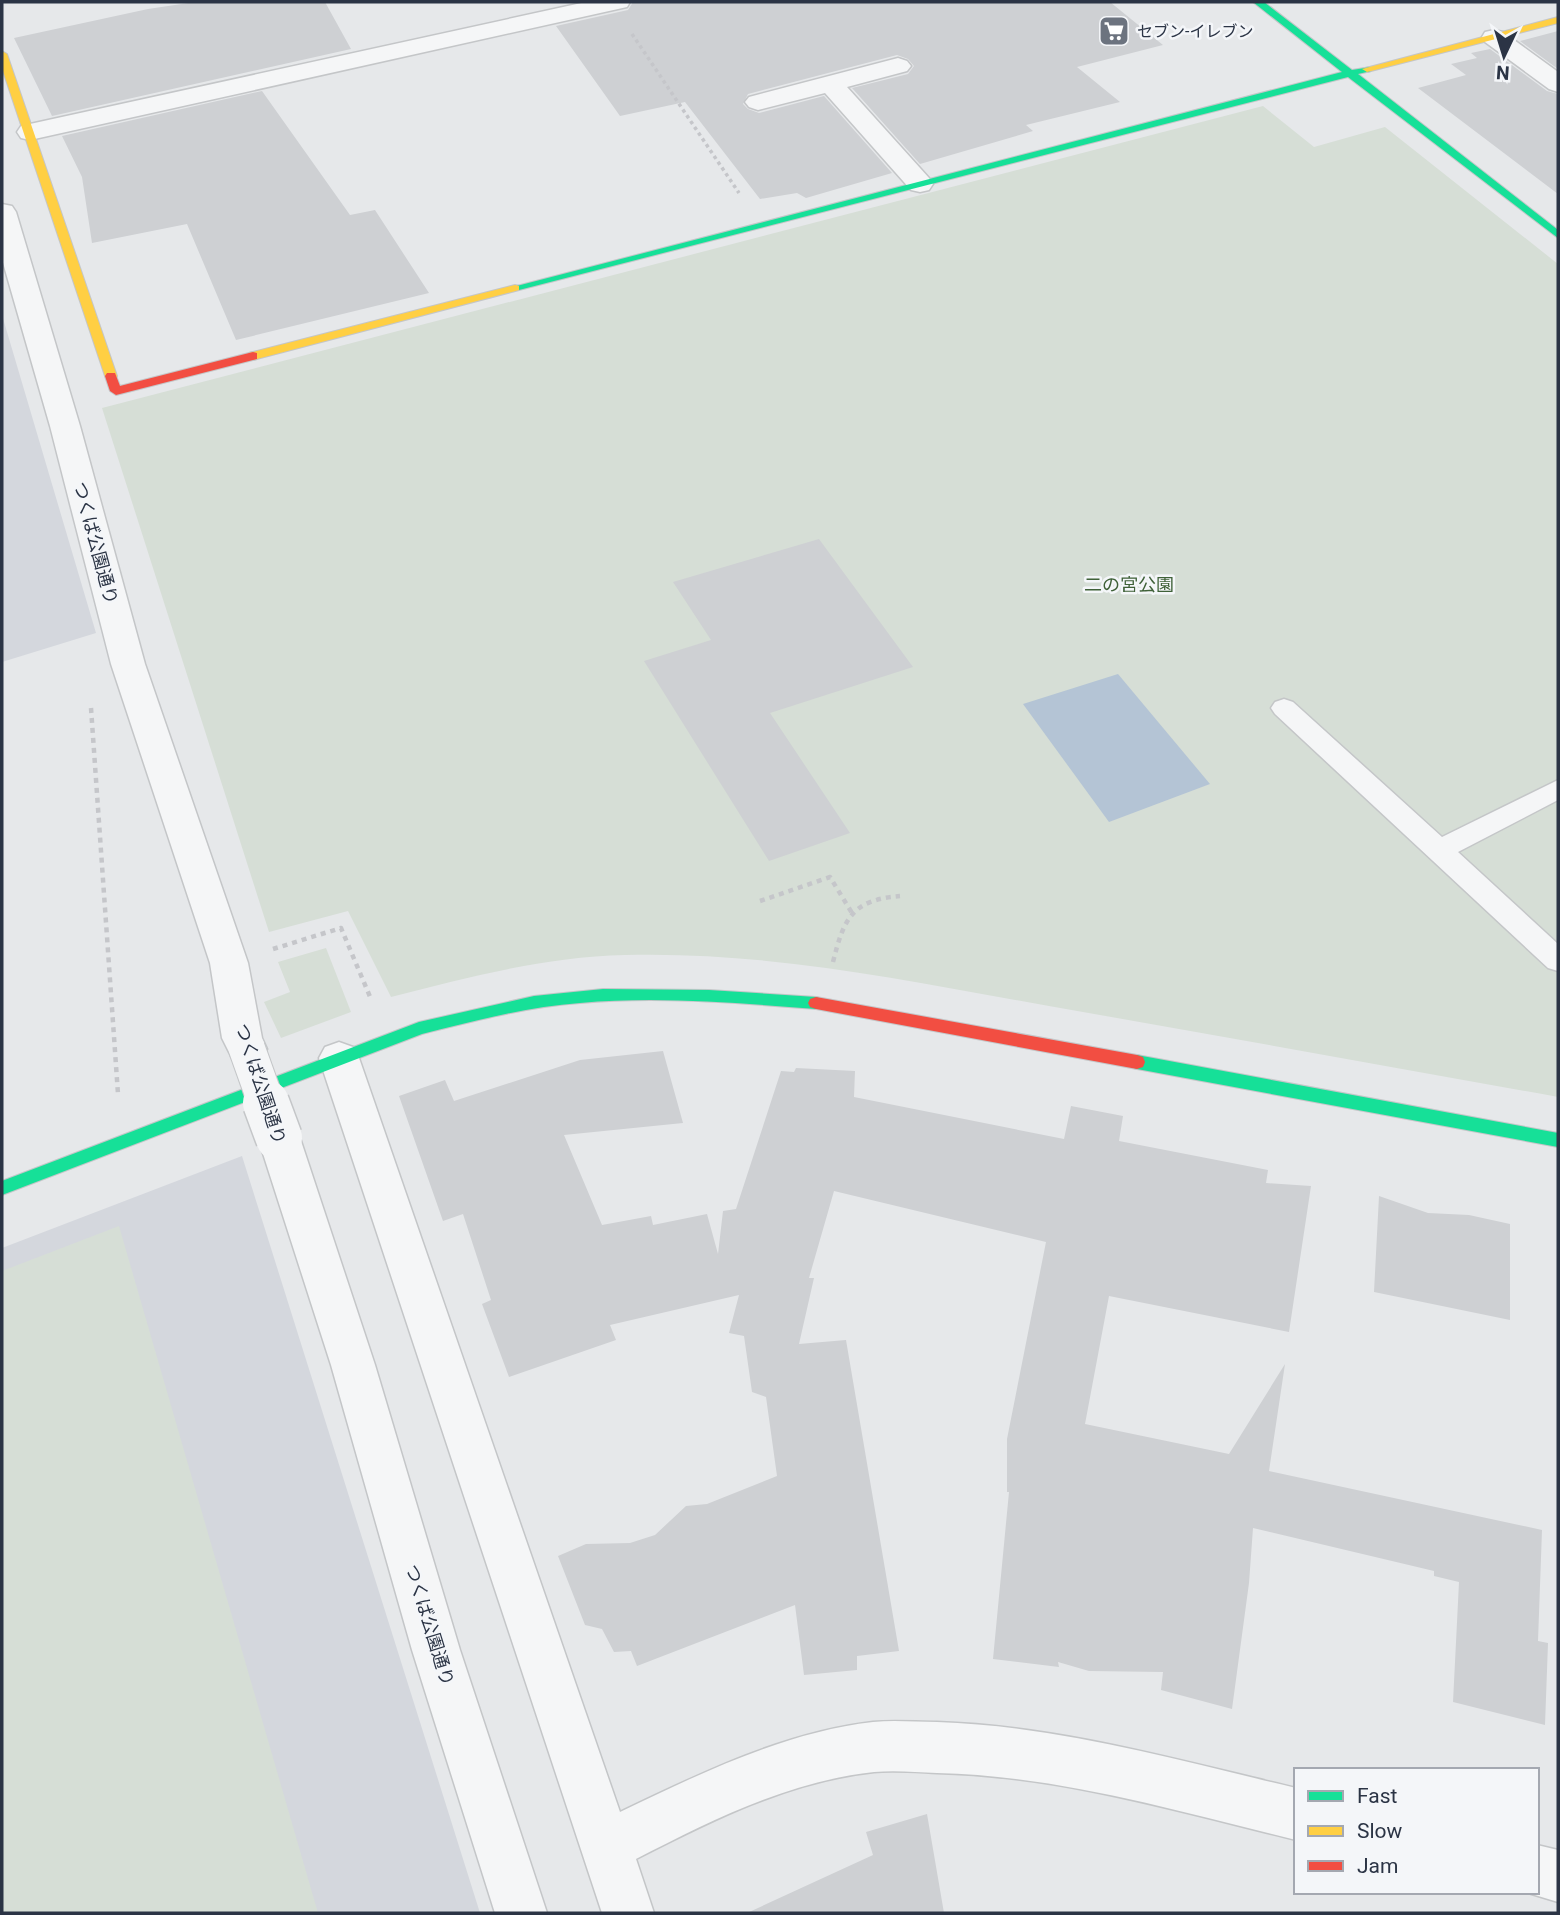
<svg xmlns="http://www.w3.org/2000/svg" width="1560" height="1915" font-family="Roboto,'Noto Sans JP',sans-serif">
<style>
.built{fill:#d4d7dd}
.green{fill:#d6ded6}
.water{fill:#b4c4d5}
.building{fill:#ced0d3}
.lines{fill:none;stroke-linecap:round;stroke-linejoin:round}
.lane-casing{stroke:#c4c6c8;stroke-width:3}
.street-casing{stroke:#c4c6c8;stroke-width:3}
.fast-casing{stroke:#c4c6c8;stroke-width:2}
.slow-casing{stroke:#c4c6c8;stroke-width:2}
.jam-casing{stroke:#c4c6c8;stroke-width:2}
.path-far1{stroke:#c5c6ca;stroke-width:3.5;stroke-dasharray:3.5 3.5;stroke-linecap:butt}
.path{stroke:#c5c6ca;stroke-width:4.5;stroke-dasharray:5 5;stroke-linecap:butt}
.lane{fill:#f5f6f7;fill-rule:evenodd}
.street{fill:#f5f6f7;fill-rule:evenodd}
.fast{fill:#16e098;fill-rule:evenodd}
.slow{fill:#ffcf43;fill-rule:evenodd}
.jam{fill:#f24e42;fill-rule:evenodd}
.street-bridge-far1-casing{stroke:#c4c6c8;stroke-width:38;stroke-linecap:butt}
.street-bridge-casing{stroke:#c4c6c8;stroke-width:49;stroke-linecap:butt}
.street-bridge-far1{stroke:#f5f6f7;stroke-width:36}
.street-bridge{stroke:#f5f6f7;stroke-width:46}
.labels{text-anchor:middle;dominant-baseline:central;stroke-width:5;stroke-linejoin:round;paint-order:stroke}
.far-poi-label{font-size:16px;fill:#2b3445;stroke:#f4f6f9;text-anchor:start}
.street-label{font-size:18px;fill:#2b3445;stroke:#f4f6f9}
.park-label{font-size:18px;fill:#3f6138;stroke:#f4f6f9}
</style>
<rect width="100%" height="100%" fill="#e6e8ea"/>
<!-- built -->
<path class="built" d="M2,315l94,318 -94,29z
M242,1156l238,757h-478v-665z"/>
<!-- green -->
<path class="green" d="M1263,106l51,41 71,-20 173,137v833c-170,-31 -339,-61 -509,-91 -140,-25 -282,-55 -424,-51 -80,2 -157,22 -234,42l-43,-86 -79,21 -167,-524z
M326,948l25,64 -70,26 -17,-36 26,-10 -12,-30z
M119,1226l199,687h-316v-642z"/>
<!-- water -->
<path class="water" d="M1118,674l92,110 -101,38 -86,-118z"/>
<!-- building -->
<path class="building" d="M195,2h130l26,47 -299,67 -38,-78 134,-29z
M633,2h477l53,43 -86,22 43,35 -94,23 7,6 -113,33 -68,-76 56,-14 6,-8 -6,-7 -11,-4 -149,39 -5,10 5,5 11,4 65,-17 68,77 -86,25 -9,-5 -37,6 -75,-97 -65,14 -64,-90 72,-16z
M1558,31v38l-38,-28z
M1490,49l57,42 11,3v100l-140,-106 48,-13 -15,-11 26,-6 -6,-5z
M262,91l88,124 25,-5 54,83 -193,47 -49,-116 -95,19 -10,-66 -20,-41z
M819,539l94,128 -143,46 80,120 -81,28 -125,-200 67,-21 -38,-58z
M663,1051l20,72 -119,12 38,90 49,-9 2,9 54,-11 11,40 5,-43 13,-2 45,-138 13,1 2,-4 59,3 -1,26 210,42 7,-33 52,10 -4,25 149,29 -2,13 45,3 -22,146 -180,-36 -24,128 144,30 56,-90 -16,107 273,59 -4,111 10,2 -3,82 -92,-23 6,-120 -25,-6v-5l-181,-43 -4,55 -17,126 -71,-19 2,-18 -74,-1 -31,-9 1,5 -66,-8 16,-167h-2v-53l39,-197 -212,-51 -25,87h5l-15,66 47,-4 53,311 -42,5v14l-53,5 -9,-70 -158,61 -6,-15 -17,1 -12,-23 -17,-4 -27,-69 28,-12 44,-1 25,-8 31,-29 21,-2 70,-28 -11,-79 -14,-5 -8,-56 -15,-3 10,-38 -129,30 6,15 -107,37 -27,-73 9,-4 -28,-86 -20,7 -44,-125 46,-16 9,21 126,-41z
M1379,1196l49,17 41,2 41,9v96l-136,-28z
M927,1814l17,99h-197l126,-58 -7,-23z"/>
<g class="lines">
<!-- lane casing -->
<g class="lane-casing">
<path id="lane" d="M1284,699l9,3 149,135 116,-57v20l-100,52 100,92v27l-10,-3 -273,-254 -4,-6 4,-6z"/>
</g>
<!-- street casing -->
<g class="street-casing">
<path id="street" d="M586,2h44l-3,5 -9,2 -588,131 -9,-2 -4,-6 4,-6 9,-2z
M1494,30l9,2 55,40v20l-9,-3 -64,-47 -3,-5 3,-5z
M898,58l9,3 4,5 -4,5 -60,16 82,91 4,6 -4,6 -9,2 -9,-2 -86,-97 -67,17 -9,-3 -4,-5 4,-5z
M2,204l10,2 4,6 64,214 65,238 103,299 14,75 5,11 -6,11 -14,5 -14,-5 -11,-22 -12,-75 -99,-299 -61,-238 -48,-167z
M339,1042l14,5 6,11 261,754c79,-38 165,-80 253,-90 21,-2 43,0 64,0 122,4 240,38 359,66v52c-119,-29 -236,-64 -359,-67 -21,-1 -43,-3 -63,-1 -85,9 -164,49 -238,87l18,54h-52l-283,-855 6,-11z
M279,1121l15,5 6,12 75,227 85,285 87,263h-52l-83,-263 -81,-285 -73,-227 6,-12z
M1537,1845l21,5v52l-33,-10h12z"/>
</g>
<!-- fast casing -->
<g class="fast-casing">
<path id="fast" d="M1253,2h11l88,68 19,-3v4l-13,3 200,156v8l-210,-161 -829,213h-8l-2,-2 833,-216z
M603,989l106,1 107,7 6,2 2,4 -2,4 -6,2c-78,-6 -158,-13 -236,-6 -54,4 -106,18 -158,31l-420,161v-14l417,-159 115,-26z
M1137,1055l421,78v14l-421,-78 -6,-2 -2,-5 2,-5z"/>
</g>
<!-- slow casing -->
<g class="slow-casing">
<path id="slow" d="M1558,17v6l-191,49 -5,-3z
M2,51l5,3 110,322 -2,3h-8l-2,-3 -103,-308z
M515,285l4,1v4l-266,70 -6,-4 2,-3z"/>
</g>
<!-- jam casing -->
<g class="jam-casing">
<path id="jam" d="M253,352l4,1v6l-141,36 -6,-4 -5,-15 2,-3h8l5,13z
M816,997l321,58 6,2 2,5 -2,5 -6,2 -321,-60 -6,-2 -2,-4 2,-4z"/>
</g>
<!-- path-far1 -->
<path class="path-far1" d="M632,34l107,159"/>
<!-- path -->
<path class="path" d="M91,708l27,386
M760,901l70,-24 22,36
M273,949l68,-21 30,71
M833,962c11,-44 19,-62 67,-66"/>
<!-- lane -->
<use href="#lane" class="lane"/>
<!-- street -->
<use href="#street" class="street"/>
<!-- fast -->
<use href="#fast" class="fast"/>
<!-- slow -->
<use href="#slow" class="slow"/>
<!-- jam -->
<use href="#jam" class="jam"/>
<!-- street-bridge-far1 casing -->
<g class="street-bridge-far1-casing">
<path id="street-bridge-far1" d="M247,1049l20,56"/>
</g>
<!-- street-bridge casing -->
<g class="street-bridge-casing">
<path id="street-bridge" d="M266,1103l13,35"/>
</g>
<!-- street-bridge-far1 -->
<use href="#street-bridge-far1" class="street-bridge-far1"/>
<!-- street-bridge -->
<use href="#street-bridge" class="street-bridge"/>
</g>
<!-- icons -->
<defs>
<g id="supermarket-square" transform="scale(1.575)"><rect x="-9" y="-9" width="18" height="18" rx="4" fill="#6c737f" stroke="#f4f6f9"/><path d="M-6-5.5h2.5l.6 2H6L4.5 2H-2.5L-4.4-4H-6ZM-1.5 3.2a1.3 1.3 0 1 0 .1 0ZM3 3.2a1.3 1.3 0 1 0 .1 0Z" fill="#fff"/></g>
</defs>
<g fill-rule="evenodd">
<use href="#supermarket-square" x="1114" y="31"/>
</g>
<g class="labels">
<!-- far-poi labels -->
<g class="far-poi-label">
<text x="1137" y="31">セブン-イレブン</text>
</g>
<!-- street labels -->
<g class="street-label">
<text transform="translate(96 543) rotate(75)">つくば公園通り</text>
<text transform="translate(261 1084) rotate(72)">つくば公園通り</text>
<text transform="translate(430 1625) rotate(73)">つくば公園通り</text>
</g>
<!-- park labels -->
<g class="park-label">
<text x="1129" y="584">二の宮公園</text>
</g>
</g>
<!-- border -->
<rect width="1560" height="1915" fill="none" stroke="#2b3445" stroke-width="7"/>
<!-- legend -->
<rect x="1294" y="1768" width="245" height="126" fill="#f4f6f9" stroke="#a4a8b1" stroke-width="2"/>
<rect x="1308" y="1791" width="35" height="10" fill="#16e098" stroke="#a4a8b1" stroke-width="2"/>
<text x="1357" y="1803" font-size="21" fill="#2b3445">Fast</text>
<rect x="1308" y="1826" width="35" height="10" fill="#ffcf43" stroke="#a4a8b1" stroke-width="2"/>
<text x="1357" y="1838" font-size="21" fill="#2b3445">Slow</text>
<rect x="1308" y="1861" width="35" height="10" fill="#f24e42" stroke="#a4a8b1" stroke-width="2"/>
<text x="1357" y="1873" font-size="21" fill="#2b3445">Jam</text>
<!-- north arrow -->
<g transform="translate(1504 56) rotate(184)" stroke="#f4f6f9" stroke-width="5" paint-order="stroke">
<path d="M0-5L12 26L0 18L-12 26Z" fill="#2b3445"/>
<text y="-10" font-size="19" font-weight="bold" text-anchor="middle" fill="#2b3445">N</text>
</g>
</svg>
